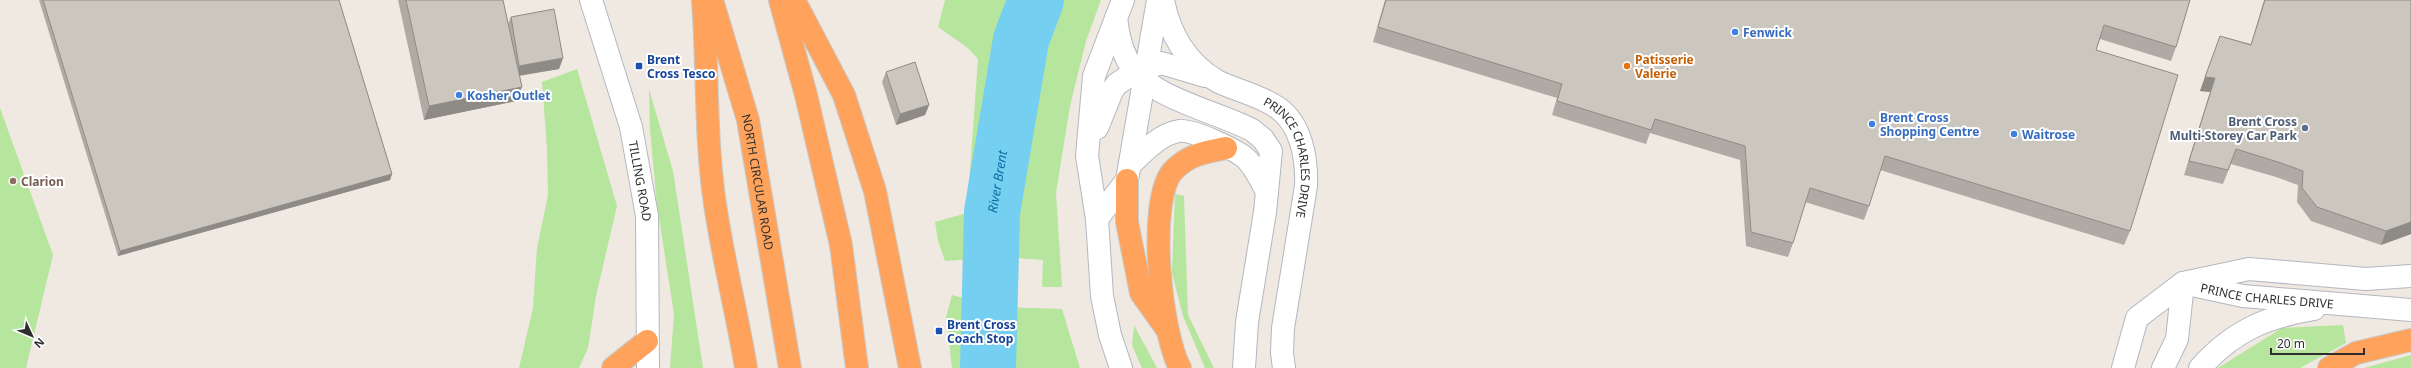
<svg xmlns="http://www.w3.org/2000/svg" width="2411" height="368" font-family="'Noto Sans',sans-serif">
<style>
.green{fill:#b6e59e}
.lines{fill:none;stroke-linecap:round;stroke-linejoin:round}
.river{stroke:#75cff0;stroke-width:56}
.minor-casing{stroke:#b4b7c1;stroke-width:24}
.highway-casing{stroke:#c9c9c9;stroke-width:24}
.minor{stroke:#fff;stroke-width:22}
.highway{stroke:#ffa35c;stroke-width:22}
.wall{fill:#afaba4}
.shaded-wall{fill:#8e8b86}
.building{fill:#cbc7bf;stroke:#8e8b86}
.shop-dot{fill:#3f7fe0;stroke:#fff;stroke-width:1.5}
.transit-dot{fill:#1a4fb4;stroke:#fff;stroke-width:1.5}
.food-dot{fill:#e8710a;stroke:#fff;stroke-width:1.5}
.service-dot{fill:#5c6f8a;stroke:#fff;stroke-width:1.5}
.education-dot{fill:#8d6e63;stroke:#fff;stroke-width:1.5}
.labels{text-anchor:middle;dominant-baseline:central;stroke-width:4;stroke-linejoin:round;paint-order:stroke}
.shop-label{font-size:12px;font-weight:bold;fill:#366cbe;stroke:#fff;text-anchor:start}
.transit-label{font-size:12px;font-weight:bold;fill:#164399;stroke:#fff;text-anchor:start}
.food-label{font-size:12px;font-weight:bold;fill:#c56008;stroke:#fff;text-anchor:start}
.service-label{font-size:12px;font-weight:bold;fill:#4e5e75;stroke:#fff;text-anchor:end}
.street-label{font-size:12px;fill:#2e2e2e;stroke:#fff}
.education-label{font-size:12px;font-weight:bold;fill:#785e54;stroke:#fff;text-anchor:start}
.water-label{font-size:13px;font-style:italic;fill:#0d6fa3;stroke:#fff}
</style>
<rect width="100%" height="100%" fill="#efe9e1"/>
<!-- green -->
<path class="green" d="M945,0h79l-13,34 -23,179 -2,45 -41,3 -7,-20 -3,-19 32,-9 11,-154 -10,-11 -30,-21z
M1048,0h53l-15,41 -16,65 -14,87 6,94h-20l1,-27 -42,-3 3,-41 27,-173z
M577,69l40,137 -21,90 -8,52 -9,20h-60l14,-60 4,-60 11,-53 -1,-46 -5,-67z
M649,89l24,82 30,197h-33l4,-54 -17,-109 -7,-75z
M0,108l53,147 -27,113h-26z
M1175,194l9,2 4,119 26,53h-9l-22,-52 -11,-43z
M952,295l32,9 -7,64h-25l-6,-51z
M1005,307l57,2 18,59h-70z
M1134,325l23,43h-15l-10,-23z
M2343,325l3,18 -46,25h-82l64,-40z
M2411,355v13h-47z"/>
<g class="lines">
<!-- river -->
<path class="river" id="s1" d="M988,368l4,-156 29,-172 15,-40"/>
<!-- minor casing -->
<g class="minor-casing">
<g id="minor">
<path id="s2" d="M591,0l40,127 16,89 1,152"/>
<path id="s3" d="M1163,0c6,33 24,64 54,81 20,10 43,14 61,27 24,17 29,52 28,78l-23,142 -1,25 2,15"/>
<path d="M1116,18c2,14 4,28 11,41 17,38 89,52 125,71l11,9 8,12 -6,61 -18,110 -3,46"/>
<path d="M1097,128l15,-37 5,-7 18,-12 26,-9 44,13"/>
<path d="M1130,165c13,-13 30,-31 49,-34 12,-2 55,18 65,26 10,8 17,24 23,35"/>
<path d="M1097,219l30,-39 31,-180"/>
<path id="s4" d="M2192,285l51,11 168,14"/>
<path d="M1121,368l-11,-33 -8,-39 -5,-77 -10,-63 7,-80 29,-76"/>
<path d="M2123,368l14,-50 46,-35 66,-14 117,10 45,-3"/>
<path d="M2163,368l14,-29 6,-56"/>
<path d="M2200,368c33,-37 66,-51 114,-59"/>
</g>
</g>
<!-- highway casing -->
<g class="highway-casing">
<g id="highway">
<path id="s5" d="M712,0l36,120 42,248"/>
<path d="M780,0l26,95 35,150 16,123"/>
<path d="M794,0l50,95 31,96 35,177"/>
<path d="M703,1c5,67 2,136 12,203 8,55 22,109 31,164"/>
<path d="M1127,180v42l14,71 25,35"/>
<path d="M613,368l34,-27"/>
<path d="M1180,368c-19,-35 -33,-164 -8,-196 15,-17 33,-20 54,-24"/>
<path d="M2329,368l27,-15 55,-13"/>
</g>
</g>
<!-- minor -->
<use href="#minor" class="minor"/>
<!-- highway -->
<use href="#highway" class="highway"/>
</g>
<!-- wall -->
<path class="wall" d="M39,0h300l53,174 -2,6 -272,76z
M398,0h105l5,24 3,-7 52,41 -4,11 -40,7 -3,25 -92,19z
M1385,0h805l-14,47 -5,14 -71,-22 -4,11 34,181 -6,14 -244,-75 -11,36 -5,14 -59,-18 -12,41 -5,14 -42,-11 -6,-86 -90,-27 -4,11 -94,-29 5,-17 -184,-56z
M2264,0h147v234l-30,11 -70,-24 -14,-19 1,-17 -22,-8 -45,-13 -8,20 -39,-9 26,-83 -10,-1 20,-55 31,8z
M886,72l43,33 -4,10 -29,10 -14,-43z"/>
<!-- shaded-wall -->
<path class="shaded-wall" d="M563,58l-4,11 -43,7 3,-10z
M2205,77l10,1 -5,14 -10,-1z
M522,87l-6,14 -92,19 5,-14z
M929,105l-4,10 -29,10 4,-11z
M392,174l-2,6 -272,76 2,-5z
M2411,222v12l-30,11 5,-14z"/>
<!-- building -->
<path class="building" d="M43,0h296l53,174 -272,77z
M406,0h97l19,87 -93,19z
M1386,0h804l-14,47 -72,-22 -8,25 82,25 -48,156 -245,-75 -16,50 -59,-18 -17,55 -42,-11 -6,-86 -90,-27 -4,11 -94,-29 5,-17 -184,-57z
M2265,0h146v222l-25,9 -69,-24 -15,-19 1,-17 -22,-8 -45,-14 -8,21 -39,-9 26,-83 -10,-1 15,-41 31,9z
M554,9l9,49 -44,8 -8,-49z
M915,62l14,43 -29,9 -14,-42z"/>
<!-- markers -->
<g class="shop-dot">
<circle cx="1735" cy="32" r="4"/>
<circle cx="459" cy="95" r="4"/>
<circle cx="1872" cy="124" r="4"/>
<circle cx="2014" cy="134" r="4"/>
</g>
<g class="transit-dot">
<rect x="635" y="62" width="8" height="8" rx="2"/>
<rect x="935" y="327" width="8" height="8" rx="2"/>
</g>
<circle class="food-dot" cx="1627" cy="66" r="4"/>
<circle class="service-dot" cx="2305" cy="128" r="4"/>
<circle class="education-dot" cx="13" cy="181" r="4"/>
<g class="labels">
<!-- shop labels -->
<g class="shop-label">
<text x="1743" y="32">Fenwick</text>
<text x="467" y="95">Kosher Outlet</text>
<text x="1880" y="117">Brent Cross<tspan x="1880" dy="14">Shopping Centre</tspan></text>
<text x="2022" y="134">Waitrose</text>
</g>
<!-- transit labels -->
<g class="transit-label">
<text x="647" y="59">Brent<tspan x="647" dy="14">Cross Tesco</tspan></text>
<text x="947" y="324">Brent Cross<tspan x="947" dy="14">Coach Stop</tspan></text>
</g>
<!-- food labels -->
<g class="food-label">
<text x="1635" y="59">Patisserie<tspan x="1635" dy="14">Valerie</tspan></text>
</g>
<!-- service labels -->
<g class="service-label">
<text x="2297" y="121">Brent Cross<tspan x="2297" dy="14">Multi-Storey Car Park</tspan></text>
</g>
<!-- street labels -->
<g class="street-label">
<text stroke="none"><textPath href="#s3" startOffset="219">PRINCE CHARLES DRIVE</textPath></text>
<text stroke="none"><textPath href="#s2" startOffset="188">TILLING ROAD</textPath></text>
<text stroke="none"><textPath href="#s5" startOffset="188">NORTH CIRCULAR ROAD</textPath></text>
<text stroke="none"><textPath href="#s4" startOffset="76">PRINCE CHARLES DRIVE</textPath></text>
</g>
<!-- education labels -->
<g class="education-label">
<text x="21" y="181">Clarion</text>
</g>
<!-- water labels -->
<g class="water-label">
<text stroke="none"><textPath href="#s1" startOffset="187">River Brent</textPath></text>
</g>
</g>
<!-- north arrow -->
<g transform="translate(32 336) rotate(134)" stroke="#ffffff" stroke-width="3" paint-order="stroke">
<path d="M0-3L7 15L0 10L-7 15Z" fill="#2e2e2e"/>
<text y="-6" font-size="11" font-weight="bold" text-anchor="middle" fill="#2e2e2e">N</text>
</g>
<!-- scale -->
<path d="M2271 348v6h93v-6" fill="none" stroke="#2e2e2e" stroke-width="2"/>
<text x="2277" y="348" font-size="12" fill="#2e2e2e" stroke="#ffffff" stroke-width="3" paint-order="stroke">20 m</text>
</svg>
